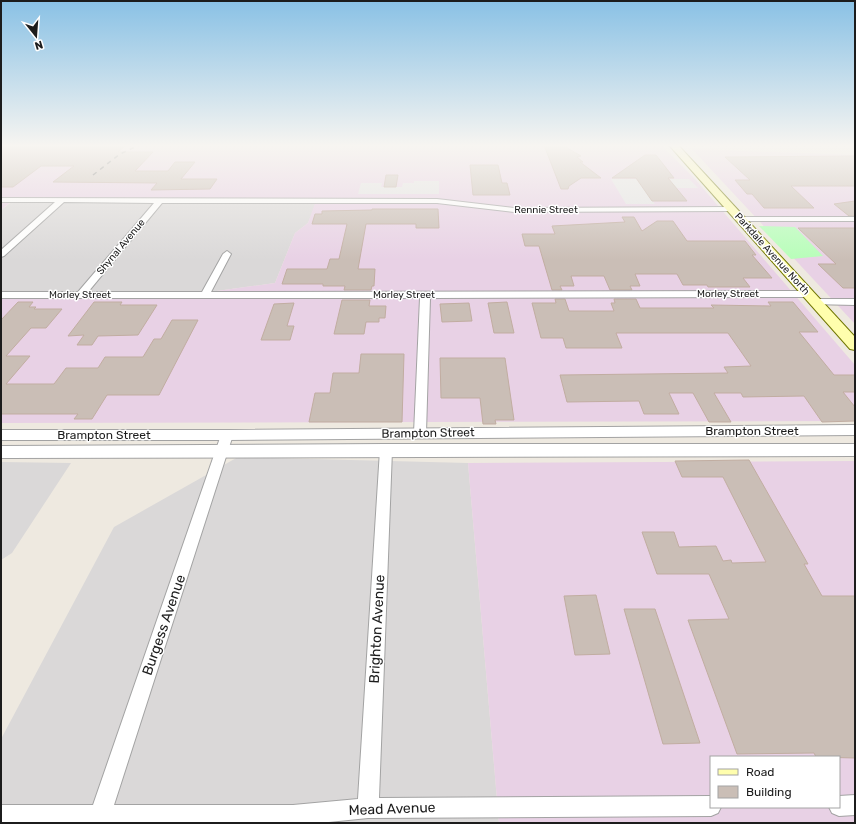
<svg xmlns="http://www.w3.org/2000/svg" width="856" height="824" font-family="Rubik,sans-serif">
<style>
.residential{fill:#dad8d8}
.industrial{fill:#e8d1e5;fill-rule:evenodd}
.park{fill:#b7feb9}
.parking{fill:#e4e4e4}
.building{fill:#cabeb6;stroke:#c1ada1}
.lines{fill:none;stroke-linecap:round;stroke-linejoin:round}
.minor-casing{stroke:#a3a3a3;stroke-width:2}
.tertiary-casing{stroke:#a3a3a3;stroke-width:2}
.secondary-casing{stroke:#6f7500;stroke-width:2}
.minor{fill:#fff;fill-rule:evenodd}
.tertiary{fill:#fff;fill-rule:evenodd}
.secondary{fill:#fffead;fill-rule:evenodd}
.rail{stroke:#6a6a6a;stroke-width:1.5;stroke-dasharray:4.5 4.5;stroke-linecap:butt}
.labels{text-anchor:middle;dominant-baseline:central;stroke-width:3;stroke-linejoin:round;paint-order:stroke}
.far-street-label{font-size:10px;fill:#1c1c1c;stroke:#fff}
.street-label{font-size:12px;fill:#1c1c1c;stroke:#fff}
.near-street-label{font-size:14px;fill:#1c1c1c;stroke:#fff}
</style>
<rect width="100%" height="100%" fill="#eee9e0"/>
<!-- residential -->
<path class="residential" d="M68,198l91,3 157,2 -8,20 -13,10 -20,50 -87,12 -187,3v-88l12,-9z
M238,457l230,6 31,360h-498v-84l113,-212z
M1,462l70,1 -59,90 -11,7z"/>
<!-- industrial -->
<path class="industrial" d="M1,145h660l34,34 160,186v56l-854,2v-126l187,-2 87,-12 20,-50 13,-10 7,-20 -247,-5 -55,2 -12,10z
M692,149l163,6v169z
M855,461v362h-356l-31,-360zM711,757h128v50h-128z"/>
<!-- park -->
<path class="park" d="M759,226l36,1 28,29 -32,3z"/>
<!-- parking -->
<path class="parking" d="M611,179h78l9,9h-55l12,16h-29z
M414,181h25v13h-81l3,-11h21l-1,4h21l1,-4h11z"/>
<!-- building -->
<path class="building" d="M1,145h125l-8,7h35l-18,19h33l7,-9h20l-14,17h36l-7,10 -59,1 6,-7 -104,-1 21,-16h-33l-28,21h-12z
M544,145h18l19,11 -4,1 6,5h-3l21,16h-20l-12,8 -1,3h-7z
M645,155h11l18,23h-6l19,23h-35l-16,-23h-24z
M855,156v30h-64l23,22h-50l-12,-14h-5l-12,-14h15l-25,-23z
M470,165h28l4,18h5l3,12h-37z
M386,175h12l-2,12h-12z
M855,201v15h-6l-15,-12z
M372,209h66l1,19h-23v-4h-50l-8,45h17l-1,17h-2l-1,4h-27l1,-4h-22v-2h-41l5,-15h40l3,-10h9l8,-35h-35l3,-10h7v-3l50,-1z
M622,217h12l8,14 15,-10h16l14,20h58l11,14h-4l20,23h-29l7,9h-42l-1,-2h-24l-6,-11h-42l5,12h-10l2,4h-22l-6,-14h-33l3,10h-14l2,4h-10l-13,-44h-14l-3,-12h33l-3,-8 73,-4z
M798,228h57v60h-12l-25,-24h18z
M555,299h10l4,12h45l-3,-8h4l-1,-4h22l4,9h74l-3,-3 60,1 -3,-4h25l25,30h-19l35,43h21v17h-12l12,15v14l-33,1 -18,-26 -61,1 -2,-4h-27l17,29h-22l-16,-29h-24l10,21h-35l-5,-13 -72,1 -7,-27 168,-2 -4,-6 27,-1 -23,-33h-112l6,15h-56l-3,-10h-22l-9,-35h24z
M342,300h28l-1,6h17l-1,12h-6v4h-13l-2,12h-30z
M18,302h15l-4,5h7l-2,2h28l-16,19h-15l-25,28h24l-24,28h48l12,-16h32l7,-11h38l11,-18h7l11,-19h26l-39,75h-52l-15,24h-18l4,-5h-77v-94z
M94,302h28l-2,3h37l-19,30 -40,1 -6,9h-15l7,-10 -16,1z
M507,302l7,31h-20l-6,-30z
M294,303l-7,23h7l-4,14h-29l13,-36z
M469,303l3,18 -30,1 -2,-18z
M361,354h43l-2,68h-93l6,-29h15l3,-20h26z
M440,358h65l9,62h-19l1,4h-13l-3,-26h-39z
M749,460l59,104h-4l18,32h33v162l-39,-1 -2,-4 -77,1 -49,-134 41,-1 -20,-45h-52l-15,-42h32l5,15 37,-1 7,15 8,-1 1,3 34,-1 -43,-85h-41l-7,-16z
M596,595l14,59 -35,1 -11,-59z
M624,609h31l45,134 -37,1z"/>
<g class="lines">
<!-- minor casing -->
<g class="minor-casing">
<path id="minor" d="M1,198l436,1 77,9 218,-1 4,2 -4,2 -218,1 -77,-9h-275l-74,89h114l21,-38 4,-3 4,3 -20,38 596,-1 5,3 -5,3 -377,1 -4,135 -2,3 -4,1 -4,-1 -2,-3 6,-135h-419v-6h77l76,-89 -90,-1 -60,54 -3,1v-7l54,-48h-54z
M736,217h119v4h-116l-4,-2z
M814,299h41v6l-44,-1 -2,-2 2,-2z
M227,431l4,1 2,3 -119,370h179l65,-6 22,-349 1,-3 5,-1 5,1 1,3 -13,348 332,-2v11h10l-3,6 -7,3 -343,2 -49,5h-318v-18h92l128,-370 2,-3z
M855,795v20l-16,1 -7,-3 -3,-6h10v-11z"/>
</g>
<!-- tertiary casing -->
<g class="tertiary-casing">
<path id="tertiary" d="M855,425v10l-628,5h-226v-10h226z
M386,444h469v12l-854,2v-12z"/>
</g>
<!-- secondary casing -->
<g class="secondary-casing">
<path id="secondary" d="M669,145h9l177,192v13l-5,-1z"/>
</g>
<!-- minor -->
<use href="#minor" class="minor"/>
<!-- tertiary -->
<use href="#tertiary" class="tertiary"/>
<!-- secondary -->
<use href="#secondary" class="secondary"/>
<!-- rail -->
<path class="rail" d="M93,175l27,-21 19,-9"/>
</g>
<!-- sky -->
<linearGradient id="sky" x2="0" y2="1"><stop stop-color="#89c1e5"/><stop offset="0.56" stop-color="#f7f5f1"/><stop offset="1" stop-color="#f7f5f1" stop-opacity="0"/></linearGradient>
<rect width="856" height="260" fill="url(#sky)"/>
<g class="labels">
<!-- far-street labels -->
<g class="far-street-label">
<text x="546" y="210">Rennie Street</text>
<text transform="translate(121 247) rotate(-50)">Shynal Avenue</text>
<text transform="translate(772 254) rotate(48)">Parkdale Avenue North</text>
<text x="728" y="294">Morley Street</text>
<text x="80" y="295">Morley Street</text>
<text x="404" y="295">Morley Street</text>
</g>
<!-- street labels -->
<g class="street-label">
<text x="752" y="431">Brampton Street</text>
<text transform="translate(428 433) rotate(-1)">Brampton Street</text>
<text x="104" y="435">Brampton Street</text>
</g>
<!-- near-street labels -->
<g class="near-street-label">
<text transform="translate(164 625) rotate(-71)">Burgess Avenue</text>
<text transform="translate(377 629) rotate(-87)">Brighton Avenue</text>
<text transform="translate(392 809) rotate(-2)">Mead Avenue</text>
</g>
</g>
<!-- border -->
<rect width="856" height="824" fill="none" stroke="#1c1c1c" stroke-width="4"/>
<!-- legend -->
<rect x="710" y="756" width="130" height="52" fill="#ffffff" stroke="#a4a4a4"/>
<rect x="718" y="769" width="20" height="6" fill="#fffead" stroke="#a4a4a4"/>
<text x="746" y="776" font-size="12" fill="#1c1c1c">Road</text>
<rect x="718" y="786" width="20" height="12" fill="#cabeb6" stroke="#a4a4a4"/>
<text x="746" y="796" font-size="12" fill="#1c1c1c">Building</text>
<!-- north arrow -->
<g transform="translate(36 36) rotate(163)" stroke="#ffffff" stroke-width="3" paint-order="stroke">
<path d="M0-3L7 15L0 10L-7 15Z" fill="#1c1c1c"/>
<text y="-6" font-size="11" font-weight="bold" text-anchor="middle" fill="#1c1c1c">N</text>
</g>
</svg>
